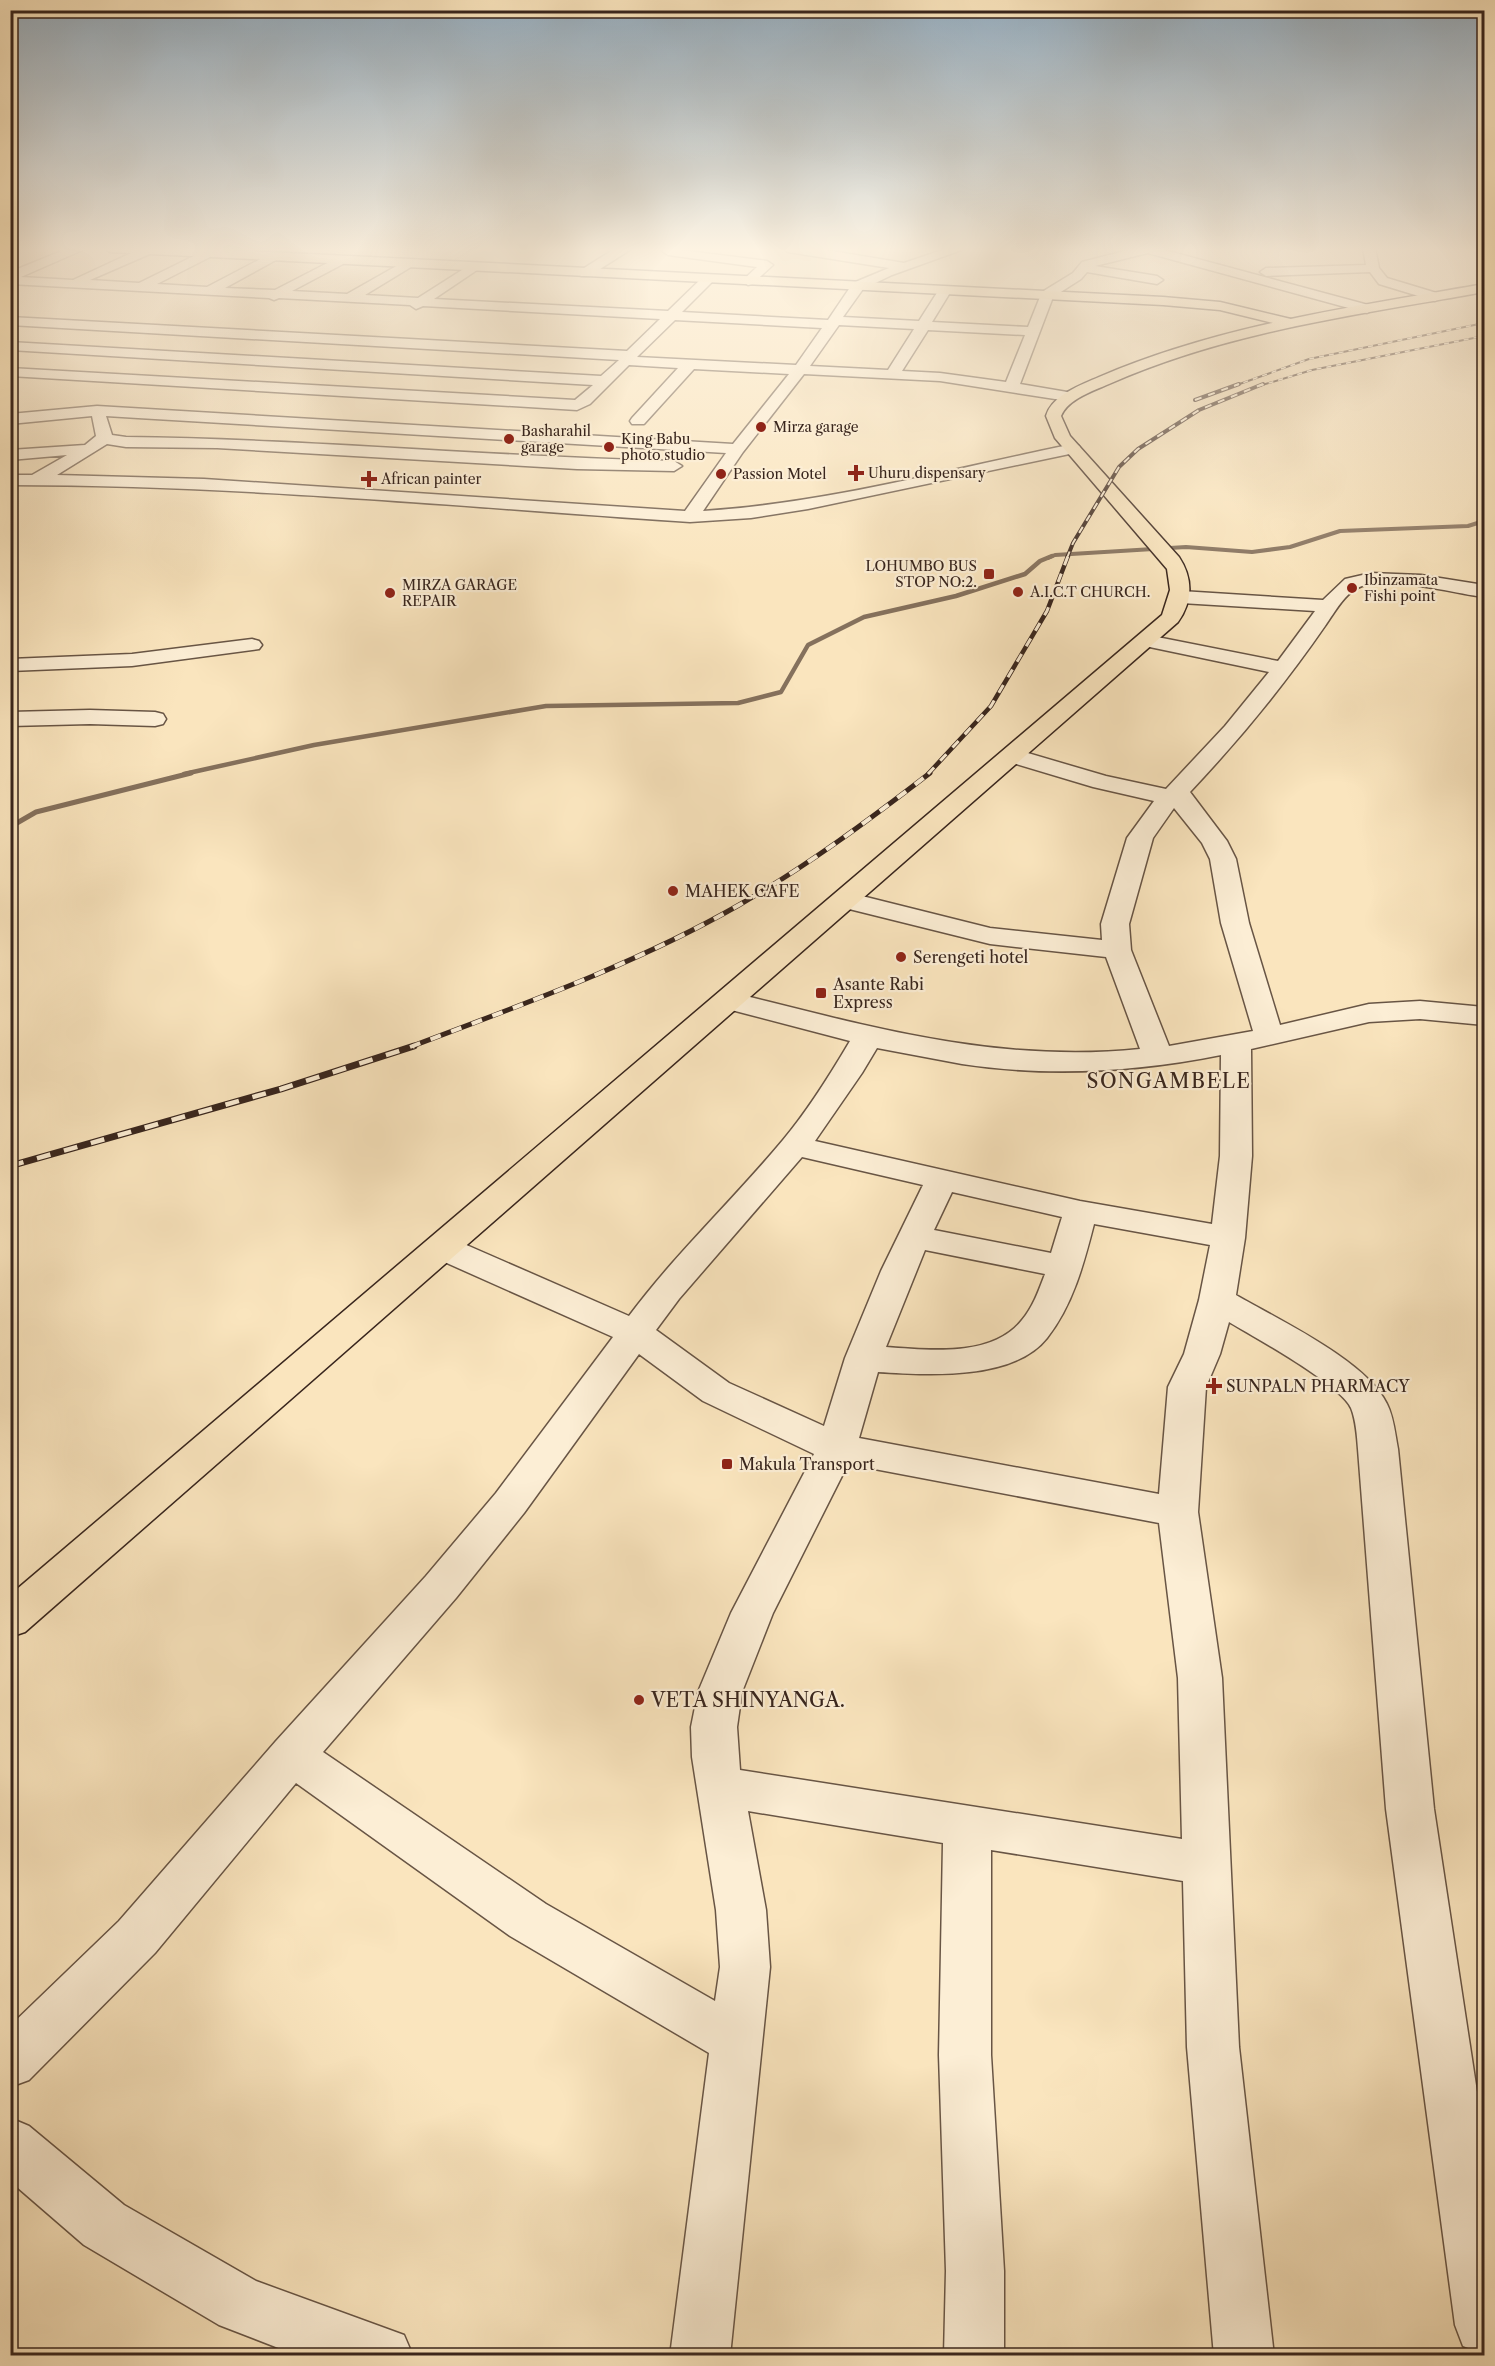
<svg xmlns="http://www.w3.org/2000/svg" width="1495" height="2366" font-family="'Libre Caslon Text',serif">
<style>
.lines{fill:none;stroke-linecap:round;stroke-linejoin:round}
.stream-far2{stroke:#85715d;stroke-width:4}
.stream-far1{stroke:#85715d;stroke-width:4.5}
.stream{stroke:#85715d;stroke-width:5}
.minor-casing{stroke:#685545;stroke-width:3}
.major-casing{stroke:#38251d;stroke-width:3}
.highway-casing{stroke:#38251d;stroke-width:3}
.minor{fill:#fceed5;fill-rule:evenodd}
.major{fill:#fae5be;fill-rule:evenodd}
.highway{fill:#fae5be;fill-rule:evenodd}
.rail-far4-casing{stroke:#38251d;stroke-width:2}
.rail-far3-casing{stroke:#38251d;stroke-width:4}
.rail-far2-casing{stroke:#38251d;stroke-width:4.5}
.rail-far1-casing{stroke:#38251d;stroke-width:5}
.rail-casing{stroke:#38251d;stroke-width:7}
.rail-far4{stroke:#fceed5;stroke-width:1.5;stroke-dasharray:5;stroke-linecap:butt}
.rail-far3{stroke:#fceed5;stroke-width:2;stroke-dasharray:7;stroke-linecap:butt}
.rail-far2{stroke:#fceed5;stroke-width:3;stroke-dasharray:9;stroke-linecap:butt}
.rail-far1{stroke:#fceed5;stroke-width:4;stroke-dasharray:11;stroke-linecap:butt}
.rail{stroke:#fceed5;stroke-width:4.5;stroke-dasharray:14;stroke-linecap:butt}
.poi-dot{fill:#8f2418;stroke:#fceed5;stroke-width:2}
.labels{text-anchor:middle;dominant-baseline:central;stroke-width:4.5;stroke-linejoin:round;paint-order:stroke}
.far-poi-label{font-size:14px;fill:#38251d;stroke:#fceed5;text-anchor:start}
.poi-label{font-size:16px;fill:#38251d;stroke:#fceed5;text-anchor:start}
.quarter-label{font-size:20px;letter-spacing:1.5px;fill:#38251d;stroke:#fceed5}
.near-poi-label{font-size:20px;fill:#38251d;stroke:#fceed5;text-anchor:start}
</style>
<rect width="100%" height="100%" fill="#fae5be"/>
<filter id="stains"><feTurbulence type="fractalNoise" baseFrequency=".00333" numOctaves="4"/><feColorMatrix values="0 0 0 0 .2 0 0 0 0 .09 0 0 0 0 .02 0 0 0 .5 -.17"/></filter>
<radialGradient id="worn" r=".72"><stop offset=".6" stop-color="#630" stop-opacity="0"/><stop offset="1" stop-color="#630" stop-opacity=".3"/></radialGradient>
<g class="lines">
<!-- stream-far2 -->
<path class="stream-far2" d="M1048,558l7,-3 131,-8 66,5 38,-5 50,-16 128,-5 16,-5"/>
<!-- stream-far1 -->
<path class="stream-far1" d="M184,774l130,-29 232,-39 192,-3 43,-11 27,-47 56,-28 92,-21 69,-22 15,-13 12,-5"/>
<!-- stream -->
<path class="stream" d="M10,827l26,-15 155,-39"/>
<!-- minor casing -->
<g class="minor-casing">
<path id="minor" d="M69,248h18l-66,29 52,3 69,-32h11l-1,5 -62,27 49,3 67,-33 4,1v6l-53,27 50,3 65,-34 6,4 -2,3 -51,28 50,2 64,-33 6,4 -2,3 -51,27 55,3 60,-34 6,4 -2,3 -46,28 53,3 55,-35 4,1 2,3 -2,3 -43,29 234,12 36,-35 4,-1 6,4 -2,3 -30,30 146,8 25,-37 36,-15 -101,-16 -6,-4h32l90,15 44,-15h19l-75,27 -29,14 -20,28 76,4 21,-33 5,-1 6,4 -19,31 96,5 14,-35 31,-19 9,-11 54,-14h21l215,58 2,3 -7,4 -219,-60 -53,13 62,10 6,4 -6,4 -70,-12 -6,7 -28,18 -33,87 53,9 3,3 -3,3 -5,2 -128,-20 -136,-7 -61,78 -40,59c125,-8 248,-42 370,-67l6,2 2,3 -2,3 -271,57 -57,9 -61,4c-226,-15 -453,-37 -680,-37v-10h22l35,-20 -57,5v-10l75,-5 11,-9 -4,-20 -82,8v-10l87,-8 636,38 56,-70 -95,-5 -50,55h-12l-2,-3 2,-3 46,-50 -49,-3 -39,39 -13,6 -567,-34v-8l565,32 18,-15 -583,-35v-8l591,34 18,-16 -609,-35v-8l617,34 33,-32 -237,-13 -7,3 -6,-4 -131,-7 -5,2 -5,-2 -259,-14v-12zM675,320l147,8 -26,37 -159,-8zM839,325l75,4 -26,41 -78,-4zM928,330l97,5 -19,47 -66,-9 -38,-2zM106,416l32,2 588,35 -41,58 -481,-32 -147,-4 50,-31 19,3 91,1 360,21 97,2 8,-5 -8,-5c-183,-4 -365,-22 -548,-24l-14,-2z
M616,248h17l-44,28h-8l-2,-3 2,-3z
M664,248l103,13 6,4 -21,19 -4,1 -6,-4 15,-14 -89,-12 -6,-4z
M1363,248h12l4,20 8,10 53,16 2,3 -7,4 -56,-17 -9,-12 -104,4 -6,-4 6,-4 100,-3z
M1371,573l50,2 63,10v12c-32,-4 -91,-21 -122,-11 -17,6 -27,26 -37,40 -40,58 -86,114 -135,166l37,49 9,18 13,64 31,102 89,-21 51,-3 64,6v18l-64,-6 -51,3 -118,27 1,107 -7,82 -9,57c41,24 131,66 151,109 7,14 8,30 11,45l36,360 50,329v216l-21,-8 -8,-21 -69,-516 -28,-360c-1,-13 -2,-29 -7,-41 -11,-24 -97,-71 -122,-86l-9,32 -14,33 -8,125 24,166 17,369 35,309h-60l-27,-309 -4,-166 -192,-31v205l13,216v85h-60l2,-85 -7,-216 4,-212 -195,-32 18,99 4,57 -40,389h-60l39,-303 -199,-117 -214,-153 -141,170 -126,127 -19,7v-61l109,-105 157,-180 150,-165 70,-83 117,-156 -182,-81 -5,-8 5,-8 12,-3 12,3 174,76c47,-63 104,-116 154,-176 25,-30 47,-65 67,-99l-130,-34 -4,-6 4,-6 10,-3c137,34 267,72 410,57l-34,-92 -116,-13 -153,-38 -4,-6 4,-6 9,-2 144,36 112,12 -1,-16 26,-86 27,-37 -61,-14 -87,-26 -4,-5 4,-5 8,-2 92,27 60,13 59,-63 44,-54 -129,-27 -3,-4 3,-4 7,-2 131,26 37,-50 -134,-8 -7,-2 -3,-4 3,-4 7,-2 142,9 22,-21zM1174,808l28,35 8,16 11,64 32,108 -84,15 -38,-96 -2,-26 24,-86zM877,1048c28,5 57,11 85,16 85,13 175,8 259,-9l-1,101 -8,68 -132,-23 -265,-60 47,-68zM802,1157l121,28 -42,86 -36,87 -21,68 -95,-43 -73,-53 23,-31zM952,1192l110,25 -11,36 -117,-23zM1094,1224l116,21 -11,55 -15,54 -16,33 -9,107 -300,-56 19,-66c49,3 135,9 169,-34 26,-33 37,-75 47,-114zM925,1250l120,24c-6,16 -12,33 -23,46 -30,38 -93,30 -136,27zM639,1354l64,47 111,53 -83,159 -33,79 -7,35 1,30 24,153 4,57 -5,34 -169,-97 -223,-152 133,-154 68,-85zM848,1464l311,59 19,155 4,161 -442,-69 -3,-43 5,-35 31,-79z
M252,639l7,2 3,4 -3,4 -127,17 -122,5v-12l122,-5z
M90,710l65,2 8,2 3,5 -3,5 -8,2 -65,-2 -80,2v-14z
M10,2118l19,8 95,79 132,76 148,54 9,21h-114l-80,-31 -135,-80 -74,-64z"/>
</g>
<!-- major casing -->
<g class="major-casing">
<path id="major" d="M104,248h86l973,49 57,5 75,18 2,3 -7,4 -70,-17 -57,-5 -1053,-53z"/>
</g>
<!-- highway casing -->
<g class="highway-casing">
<path id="highway" d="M1484,284v8c-127,23 -256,39 -375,92 -16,7 -41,15 -48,32l9,20 109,121c14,21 14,44 -1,65l-1153,1010 -15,5v-42l1152,-980 8,-25 -3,-21 -112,-131 -9,-22c6,-21 35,-31 53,-39 123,-53 255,-70 385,-93z"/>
</g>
<!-- minor -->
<use href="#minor" class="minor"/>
<!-- major -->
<use href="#major" class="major"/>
<!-- highway -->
<use href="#highway" class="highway"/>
<!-- rail-far4 casing -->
<g class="rail-far4-casing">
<path id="rail-far4" d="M1234,386l75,-27 175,-36
M1259,386l53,-16 172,-34"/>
</g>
<!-- rail-far3 casing -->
<g class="rail-far3-casing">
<path id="rail-far3" d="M1195,400l44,-16
M1067,558l6,-15 46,-76 19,-18 61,-39 64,-26"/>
</g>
<!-- rail-far2 casing -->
<g class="rail-far2-casing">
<path id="rail-far2" d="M928,774l63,-68 56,-95 21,-55"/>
</g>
<!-- rail-far1 casing -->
<g class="rail-far1-casing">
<path id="rail-far1" d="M410,1047c111,-42 226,-83 329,-142 68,-39 130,-85 191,-132"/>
</g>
<!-- rail casing -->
<g class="rail-casing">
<path id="rail" d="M10,1166l271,-77 133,-43"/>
</g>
<!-- rail-far4 -->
<use href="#rail-far4" class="rail-far4"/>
<!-- rail-far3 -->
<use href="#rail-far3" class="rail-far3"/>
<!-- rail-far2 -->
<use href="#rail-far2" class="rail-far2"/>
<!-- rail-far1 -->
<use href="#rail-far1" class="rail-far1"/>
<!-- rail -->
<use href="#rail" class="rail"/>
</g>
<!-- sky -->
<linearGradient id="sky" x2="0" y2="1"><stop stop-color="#95aec1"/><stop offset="0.43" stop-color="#fdf3e2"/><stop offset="1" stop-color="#fdf3e2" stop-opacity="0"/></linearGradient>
<rect width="1495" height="580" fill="url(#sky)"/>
<!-- markers -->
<g class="poi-dot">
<circle cx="761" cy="427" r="6"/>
<circle cx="509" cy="439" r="6"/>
<circle cx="609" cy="447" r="6"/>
<path d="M853 464h6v6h6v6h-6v6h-6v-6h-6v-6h6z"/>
<circle cx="721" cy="474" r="6"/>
<path d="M366 470h6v6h6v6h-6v6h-6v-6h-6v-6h6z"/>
<rect x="983" y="568" width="12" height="12" rx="3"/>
<circle cx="1352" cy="588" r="6"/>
<circle cx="1018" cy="592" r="6"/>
<circle cx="390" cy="593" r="6"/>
<circle cx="673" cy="891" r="6"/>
<circle cx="901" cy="957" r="6"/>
<rect x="815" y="987" width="12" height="12" rx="3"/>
<path d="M1211 1377h6v6h6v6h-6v6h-6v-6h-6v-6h6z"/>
<rect x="721" y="1458" width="12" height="12" rx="3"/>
<circle cx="639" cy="1700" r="6"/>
</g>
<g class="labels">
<!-- far-poi labels -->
<g class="far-poi-label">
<text x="773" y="427">Mirza garage</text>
<text x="521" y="431">Basharahil<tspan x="521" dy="16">garage</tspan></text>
<text x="621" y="439">King Babu<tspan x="621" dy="16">photo studio</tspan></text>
<text x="868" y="473">Uhuru dispensary</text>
<text x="733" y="474">Passion Motel</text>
<text x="381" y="479">African painter</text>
<text x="977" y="566" text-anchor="end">LOHUMBO BUS<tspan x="977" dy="16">STOP NO:2.</tspan></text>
<text x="1364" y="580">Ibinzamata<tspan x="1364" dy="16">Fishi point</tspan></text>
<text x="402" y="585">MIRZA GARAGE<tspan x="402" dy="16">REPAIR</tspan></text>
<text x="1030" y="592">A.I.C.T CHURCH.</text>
</g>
<!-- poi labels -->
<g class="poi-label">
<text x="685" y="891">MAHEK CAFE</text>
<text x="913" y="957">Serengeti hotel</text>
<text x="833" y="984">Asante Rabi<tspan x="833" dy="18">Express</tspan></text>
<text x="1226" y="1386">SUNPALN PHARMACY</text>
<text x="739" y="1464">Makula Transport</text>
</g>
<!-- quarter labels -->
<g class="quarter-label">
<text x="1169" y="1081">SONGAMBELE</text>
</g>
<!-- near-poi labels -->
<g class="near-poi-label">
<text x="651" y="1700">VETA SHINYANGA.</text>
</g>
</g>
<!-- margin -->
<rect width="1495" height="2366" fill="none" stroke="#fae5be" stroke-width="36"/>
<rect x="12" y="12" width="1471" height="2342" fill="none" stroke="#38251d" stroke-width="3"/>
<rect x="18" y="18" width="1459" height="2330" fill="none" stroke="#38251d" stroke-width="1.5"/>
<rect width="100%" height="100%" filter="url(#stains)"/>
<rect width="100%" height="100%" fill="url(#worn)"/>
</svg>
